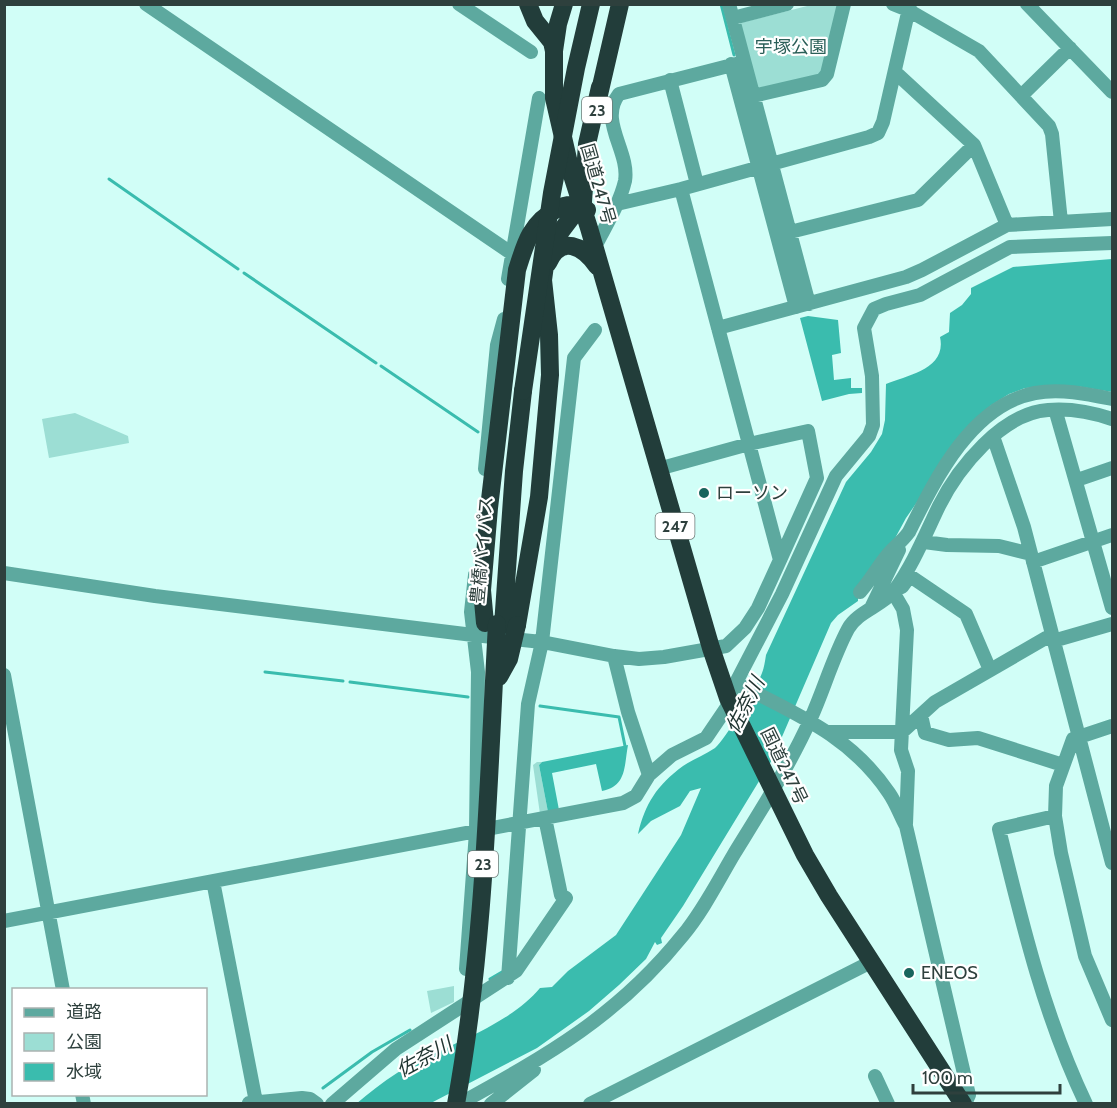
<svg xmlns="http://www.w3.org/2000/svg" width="1117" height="1108" font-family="Cabin,'Noto Sans JP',sans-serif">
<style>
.green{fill:#9cded4}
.water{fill:#3abcae}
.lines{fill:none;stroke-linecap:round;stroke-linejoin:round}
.stream{stroke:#3abcae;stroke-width:3}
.minor{stroke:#5da99f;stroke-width:14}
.highway{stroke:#223d3a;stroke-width:18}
.highway-bridge{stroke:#223d3a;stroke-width:18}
.poi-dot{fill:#19645c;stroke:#fff;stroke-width:2}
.labels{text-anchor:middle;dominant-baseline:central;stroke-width:4.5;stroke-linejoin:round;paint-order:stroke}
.shield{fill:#fff;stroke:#6d7977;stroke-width:1.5}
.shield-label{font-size:16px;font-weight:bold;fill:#2e403d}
.park-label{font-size:18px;fill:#2b5f58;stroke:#fff}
.street-label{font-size:18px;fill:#2e403d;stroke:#fff}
.poi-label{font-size:18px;fill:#2e403d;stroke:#fff;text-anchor:start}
.water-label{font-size:20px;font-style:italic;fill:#1e3330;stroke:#fff}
</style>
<rect width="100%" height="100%" fill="#d1fef7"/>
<!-- green -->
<path class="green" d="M811,5h28l-16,68 -65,18 -18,-68z
M75,413l53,23 1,7 -80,15 -7,-39z
M537,762h5l-3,3 9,47 -8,2 -7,-49z
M454,986v16l-23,11 -4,-22z"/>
<!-- water -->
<path class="water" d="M1112,259v133l-36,-6 -51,2 -16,6 -19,12 -16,14 -68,98 -13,24 -35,49v10l-20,14 -7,8 -59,137 -89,146 -22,32 1,5 -5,2 -2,-3 -9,17 -27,26 -30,26 -52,37 -106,55 -75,1c13,-11 27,-22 41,-31 43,-26 111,-46 143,-85l12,-1 16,-16 48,-36 65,-100 20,-47 -11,3 -10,15 -29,15 -13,13c7,-30 19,-49 45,-68 10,-7 22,-11 32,-18 10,-8 42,-62 47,-75 2,-5 3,-12 4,-18l80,-173 25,-30 11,-18 3,-14 1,-36c22,-9 61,-15 54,-47l9,-5 1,-19 12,-8 9,-11v-6l42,-21z
M808,316l30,4 3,33 -9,2 2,25 17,-2v10h11v5l-13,1 -27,7 -22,-83z
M628,745c-4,21 -1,41 -26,46l-6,-27 -44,9 7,37 -11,2 -9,-47 3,-3z"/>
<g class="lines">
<!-- stream -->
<path class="stream" d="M721,4l13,51
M109,179l129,90
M244,273l132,90
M381,366l97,66
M265,672l78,9
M350,682l118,15
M540,706l79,11 6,29 -1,2
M490,979l12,-7
M323,1088l49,-36 38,-22"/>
<!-- minor -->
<path class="minor" d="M146,4l365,249
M459,4l72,48
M729,4l80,300
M893,4l15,6 71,41 70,75 3,8 9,88
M1027,4l85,88
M733,18l54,-14
M731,64l65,243
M895,72l79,73 33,80
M670,80l27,104
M753,96l69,-16 5,-6 17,-70
M1021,96l49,-48
M617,204l64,-15 188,-52 9,-4 5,-11 27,-118
M790,232l128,-32 56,-55
M598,241c10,-19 22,-39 27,-60 5,-30 -27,-60 -6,-87l125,-32
M508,279l31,-181
M718,328l188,-51 16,-7 85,-45 105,-6
M1057,416l55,192
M991,438l4,4 29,85 88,336
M485,469l12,-124 7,-26
M658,469l91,-25 59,-13 9,47 -37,82
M1077,480l35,-12
M924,542l23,3 52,1 32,8
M1033,562l79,-27
M4,573l151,23 318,39 69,7 32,-284 21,-28
M902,587l8,-11 56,38 24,56
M860,592c12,-13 20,-30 32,-42 6,-6 12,-11 17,-18 26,-52 62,-127 126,-139 25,-5 53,1 77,6
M893,592l10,17 4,21 -6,120 7,21 -2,53
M871,608l28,-58
M1053,641l59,-17
M614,656l14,56 21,63
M4,675l59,315
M736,683c60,31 114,52 153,110 7,10 11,22 17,33l63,269 -4,9
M921,715l4,18 24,7 29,-2 85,27
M1112,726l-39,13 -17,47 -1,30 6,37 24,103 27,64
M829,732h73l33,-30 116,-67
M1055,816l-56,13c23,94 45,187 87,275
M213,881l43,221
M4,921l619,-118 13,-7 13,-21 23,-20 34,-17 21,-31 1,-9 54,-104 54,-118 33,-40 4,-11 -1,-49 -8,-48 10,-19 12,-5 34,-9 90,-48 102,-4
M466,969l10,-137 2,-160 -7,-60 4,-37
M508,978l20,-274 14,-62 72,14 25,3 25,-2 62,-11 19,-18 13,-20 22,-48 -99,-371
M875,1076l13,28
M82,1094l2,10
M249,1103l53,-5 8,1 7,5
M332,1104l64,-55 120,-78 50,-73 -5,-3 -16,-77
M459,1104c89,-49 159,-88 224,-169 20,-24 35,-54 51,-81 27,-44 56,-89 77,-136 13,-29 22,-61 37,-89 9,-17 34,-23 46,-38 19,-26 31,-56 45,-85 19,-38 63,-93 109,-96 23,-2 43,2 64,9
M491,1104l43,-34
M590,1104l281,-142"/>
<!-- highway -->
<path class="highway" d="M528,4l7,17 17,21 2,9v47l17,74 18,56 122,420 17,50 77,157 24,41 134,208
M554,51l4,-27 6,-20
M598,99l22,-95
M548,263c13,-29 35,-17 49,3
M485,623l-3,-33 7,-82 28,-238c8,-26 14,-48 40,-61 11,-6 20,-5 30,1
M503,625l11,-154 9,-80
M517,625l22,-128 11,-122 -1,-40 -6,-55 3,-22 6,-15 31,-41 4,-58 13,-57"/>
<!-- highway-bridge -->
<path class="highway-bridge" d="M523,391l29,-198 24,-125 15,-64
M499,677l10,-18 8,-34
M456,1104c29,-159 32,-320 41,-480"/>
</g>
<!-- markers -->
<g class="poi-dot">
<circle cx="704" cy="493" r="6"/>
<circle cx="909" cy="973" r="6"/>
</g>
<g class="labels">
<!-- shield labels -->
<g class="shield">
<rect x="582" y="97" width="30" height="26" rx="4.5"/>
<rect x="655.5" y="513" width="39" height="26" rx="4.5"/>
<rect x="468" y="851" width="30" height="26" rx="4.5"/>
</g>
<g class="shield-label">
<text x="597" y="110">23</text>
<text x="675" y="526">247</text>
<text x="483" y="864">23</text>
</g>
<!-- park labels -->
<g class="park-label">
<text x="791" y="47">宇塚公園</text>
</g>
<!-- street labels -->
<g class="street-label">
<text transform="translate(598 184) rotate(74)">国道247号</text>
<text transform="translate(482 550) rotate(-85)">豊橋バイパス</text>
<text transform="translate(784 766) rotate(64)">国道247号</text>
</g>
<!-- poi labels -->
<g class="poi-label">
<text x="716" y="493">ローソン</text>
<text x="921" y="973">ENEOS</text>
</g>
<!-- water labels -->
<g class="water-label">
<text transform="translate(745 705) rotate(-63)">佐奈川</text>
<text transform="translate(424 1057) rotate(-29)">佐奈川</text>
</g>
</g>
<!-- border -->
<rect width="1117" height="1108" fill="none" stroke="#2e403d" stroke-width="12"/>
<!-- legend -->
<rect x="12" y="988" width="195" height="108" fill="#ffffff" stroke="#abb3b1" stroke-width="1.5"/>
<rect x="24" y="1008" width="30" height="9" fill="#5da99f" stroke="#abb3b1" stroke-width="1.5"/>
<text x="66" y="1018" font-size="18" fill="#2e403d">道路</text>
<rect x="24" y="1033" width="30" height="18" fill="#9cded4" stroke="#abb3b1" stroke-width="1.5"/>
<text x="66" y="1048" font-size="18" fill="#2e403d">公園</text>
<rect x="24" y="1063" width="30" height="18" fill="#3abcae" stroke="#abb3b1" stroke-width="1.5"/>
<text x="66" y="1078" font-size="18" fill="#2e403d">水域</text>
<!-- scale -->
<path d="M913 1084v9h147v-9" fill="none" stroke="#2e403d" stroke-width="3"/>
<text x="922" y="1084" font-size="18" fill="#2e403d" stroke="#ffffff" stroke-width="4.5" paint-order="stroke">100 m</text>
</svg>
